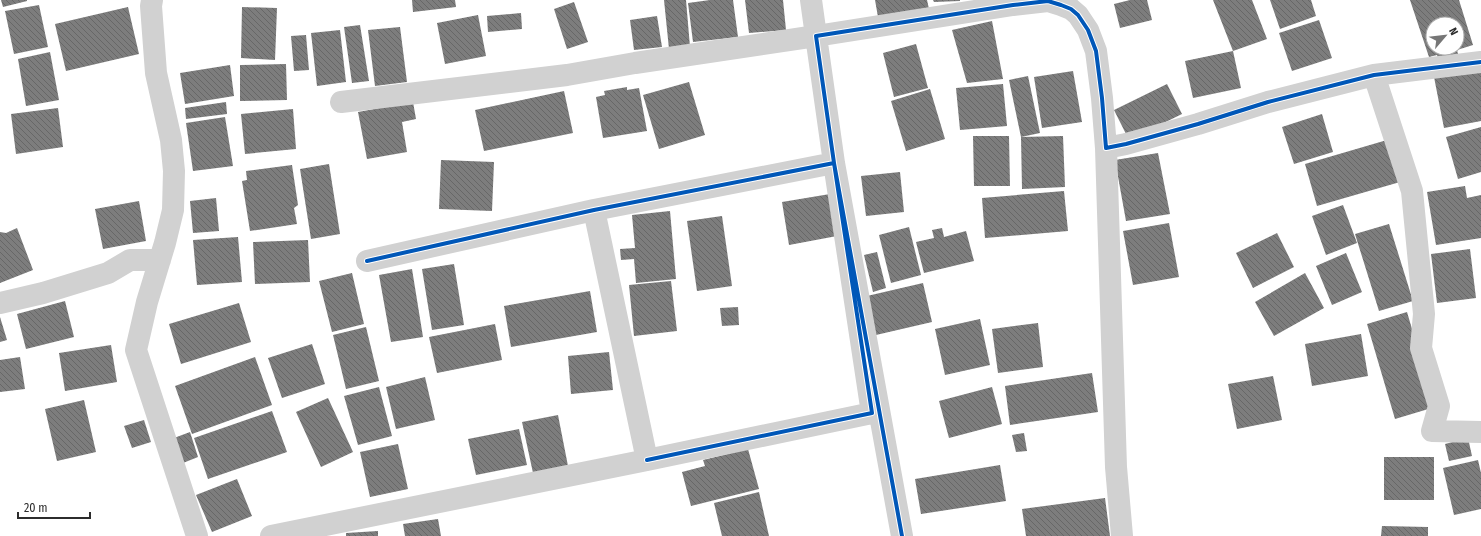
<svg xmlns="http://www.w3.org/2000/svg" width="1481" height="536" font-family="'Fira Sans Condensed',sans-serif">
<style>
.building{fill:url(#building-back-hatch);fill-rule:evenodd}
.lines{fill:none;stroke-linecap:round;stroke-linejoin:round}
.street{stroke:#d1d1d1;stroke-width:22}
.cycleway-casing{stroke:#fff;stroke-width:6}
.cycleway{stroke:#0057b8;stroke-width:4}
</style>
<defs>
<pattern id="building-back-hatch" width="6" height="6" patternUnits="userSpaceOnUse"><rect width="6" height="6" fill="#7d7d7d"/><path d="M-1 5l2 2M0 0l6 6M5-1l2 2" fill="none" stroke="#676767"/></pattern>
</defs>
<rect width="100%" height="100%" fill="#fff"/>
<!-- building -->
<path class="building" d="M1,0h26v1l-24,6z
M412,0h43l1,7 -43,5z
M664,0h22l4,47 -21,2z
M710,0h23l5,37 -45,5 -5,-39z
M745,0h38l3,30 -37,3z
M875,0h52l2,9 -51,8z
M933,0h27v1l-26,1z
M1130,0h17l5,20 -32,8 -6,-24z
M1213,0h39l15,39 -34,12 8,37 -48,10 -8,-37 48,-10z
M1270,0h41l5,16 -36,13z
M1410,0h49l14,45 -16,5 2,8 -19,6 -3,-9 -8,2zM1433,24h24v24h-24z
M574,2l14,40 -21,7 -13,-40z
M39,5l9,42 -34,7 -9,-43z
M128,7l11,47 -73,17 -11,-47z
M242,7l35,1 -2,52 -34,-2z
M521,13l1,16 -34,3 -1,-16z
M478,15l8,41 -41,8 -8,-41z
M657,16l5,31 -28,3 -4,-30z
M1319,20l13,38 -40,13 -13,-38z
M992,21l11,58 -36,4 -15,-53z
M360,25l9,56 -17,2 -8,-56z
M400,27l7,55 -32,4 -7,-56z
M340,30l6,52 -29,4 -6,-53z
M306,35l3,35 -15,1 -3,-35z
M916,44l12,44 -34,9 -11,-44z
M50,52l9,48 -33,6 -8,-47z
M286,64l1,36 -47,1v-36z
M230,65l4,31 -49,8 -5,-31z
M1481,68v53l-37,7 -10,-51z
M1073,71l9,51 -40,6 -8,-51z
M1028,76l12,57 -19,4 -12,-57z
M689,82l16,53 -46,14 -16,-54z
M1003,84l4,42 -47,4 -4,-42z
M1167,84l15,30 -53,26 -15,-30z
M627,87v3l12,-2 8,43 -44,7 -7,-41 9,-2 -1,-4z
M930,89l15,50 -39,12 -15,-50z
M564,91l9,42 -89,18 -9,-41z
M226,102l1,12 -41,5 -1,-11z
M413,102l3,17 -14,3 5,30 -40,7 -9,-47z
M58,108l5,39 -47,7 -5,-40z
M293,109l3,40 -51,5 -4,-40z
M1322,114l11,38 -39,12 -12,-37z
M225,117l8,49 -40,5 -7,-48z
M1481,127v45l-23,7 -12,-42z
M973,136h36l1,50h-36z
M1063,136l2,51 -43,2 -1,-52z
M1387,140l13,42 -83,24 -12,-42z
M1158,153l12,61 -44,7 -11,-61z
M441,160l53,2 -2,49 -53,-2z
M329,164l11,70 -29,5 -11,-70z
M292,165l6,40 -4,3 3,16 -47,7 -8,-50 5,-1 -1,-9z
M900,172l4,40 -38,4 -5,-40z
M1465,186l2,12 14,-3v43l-45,7 -9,-53z
M1064,191l4,40 -83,7 -3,-40z
M830,194l7,42 -48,9 -7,-43z
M216,198l3,33 -26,2 -3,-32z
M139,201l7,40 -43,8 -8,-40z
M1343,205l14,38 -31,12 -14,-39z
M670,211l6,68 -40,4 -2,-24 -13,1 -1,-11 15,-1 -3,-33z
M722,216l10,70 -35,5 -10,-70z
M1169,223l10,54 -46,8 -10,-54z
M1389,224l24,77 -34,10 -24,-77z
M909,227l12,48 -30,8 -12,-48z
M17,228l16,42 -33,13v-51l6,1z
M942,228l2,9 22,-6 8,30 -50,12 -8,-31 18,-4 -2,-8z
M1277,233l17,34 -41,21 -17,-35z
M238,237l4,45 -45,3 -4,-45z
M308,240l2,42 -55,2 -2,-42z
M1470,249l6,49 -39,5 -6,-49z
M877,252l9,36 -13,4 -9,-37z
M1346,253l16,39 -30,13 -16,-39z
M454,264l10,61 -32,5 -10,-61z
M412,269l11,68 -32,5 -12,-67z
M352,273l12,51 -32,8 -13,-51z
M1305,273l19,35 -50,28 -19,-34z
M671,281l6,50 -43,5 -5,-51z
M923,283l9,39 -56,13 -9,-39z
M590,291l7,41 -86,15 -7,-41z
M65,301l9,36 -48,12 -9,-35z
M239,303l12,39 -70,22 -12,-40z
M738,307l1,18 -17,1 -2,-18z
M1407,312l28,95 -40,12 -28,-95z
M0,317l7,23 -7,2z
M980,319l10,46 -45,10 -10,-46z
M1038,323l5,44 -45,6 -6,-44z
M495,324l7,36 -65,13 -8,-36z
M366,327l13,54 -33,8 -13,-54z
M1361,334l7,42 -56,10 -7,-42z
M312,344l13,40 -43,14 -14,-40z
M111,345l6,37 -52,9 -6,-38z
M609,352l4,38 -42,4 -3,-38z
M20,357l5,32 -25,3v-32z
M255,357l17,48 -80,29 -17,-48z
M1092,373l6,39 -88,13 -5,-39z
M1273,376l9,44 -45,9 -9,-45z
M425,377l10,43 -39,9 -10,-42z
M379,387l13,49 -34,9 -14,-49z
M992,387l10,37 -53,14 -10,-37z
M328,398l25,54 -32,15 -25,-55z
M84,400l12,52 -39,9 -12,-52z
M272,411l15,41 -79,27 -14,-41z
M558,415l10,51 -35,7 -11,-51z
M144,420l7,22 -19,6 -8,-22z
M519,429l8,36 -51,10 -8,-36z
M190,432l8,25 -15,6 -9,-25z
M1024,433l3,18 -11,1 -4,-17z
M1468,438l4,18 -23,5 -4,-17z
M398,444l10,45 -38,8 -10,-45z
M748,449l11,40 -68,17 -9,-34 23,-6 -2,-6z
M1384,457h50v43h-50z
M1478,460l3,13v36l-27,6 -11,-47z
M1000,465l6,36 -85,13 -6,-35z
M237,479l15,37 -40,16 -16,-37z
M759,492l10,44h-47l-8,-33z
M1105,498l5,38h-84l-4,-27z
M438,519l3,17h-36l-2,-12z
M1382,526l46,1v9h-47z
M378,531v5h-32v-3z"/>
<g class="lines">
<!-- street -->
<path class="street" d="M152,0l-1,6 5,67 15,67 3,31 -1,39 -8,33 -18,59 -11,48 61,186
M1374,75l38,116 12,123 -3,34 18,58 -7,25 49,1
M341,102l226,-27 68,-12 181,-27 -5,-36
M1106,148l10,319 6,69
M367,261l227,-51 240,-47 -18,-127 197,-31 35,-4 13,4 10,4 7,6 10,15 8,21 6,47 4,50 20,-4 72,-20 70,-22 106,-27 107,-13
M0,303l43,-10 65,-20 22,-13h30
M647,460l225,-47 -38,-250 68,373
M271,536l376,-76 -53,-250"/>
<!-- cycleway casing -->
<g class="cycleway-casing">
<path id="cycleway" d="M367,261l227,-51 240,-47 -18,-127 197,-31 35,-4 13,4 10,4 7,6 10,15 8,21 6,47 4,50 20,-4 72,-20 70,-22 106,-27 107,-13
M647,460l225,-47 -38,-250 68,373"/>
</g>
<!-- cycleway -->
<use href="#cycleway" class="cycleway"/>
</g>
<!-- north arrow -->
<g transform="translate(1445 36) rotate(62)"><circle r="19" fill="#ffffff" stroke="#ababab"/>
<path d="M0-3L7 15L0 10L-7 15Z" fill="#767676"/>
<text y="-6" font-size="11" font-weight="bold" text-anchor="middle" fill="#2c2c2c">N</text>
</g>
<!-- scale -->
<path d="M18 512v6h72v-6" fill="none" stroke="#2c2c2c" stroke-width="2"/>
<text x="24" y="512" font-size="12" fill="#2c2c2c" stroke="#ffffff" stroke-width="3" paint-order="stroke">20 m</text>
</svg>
